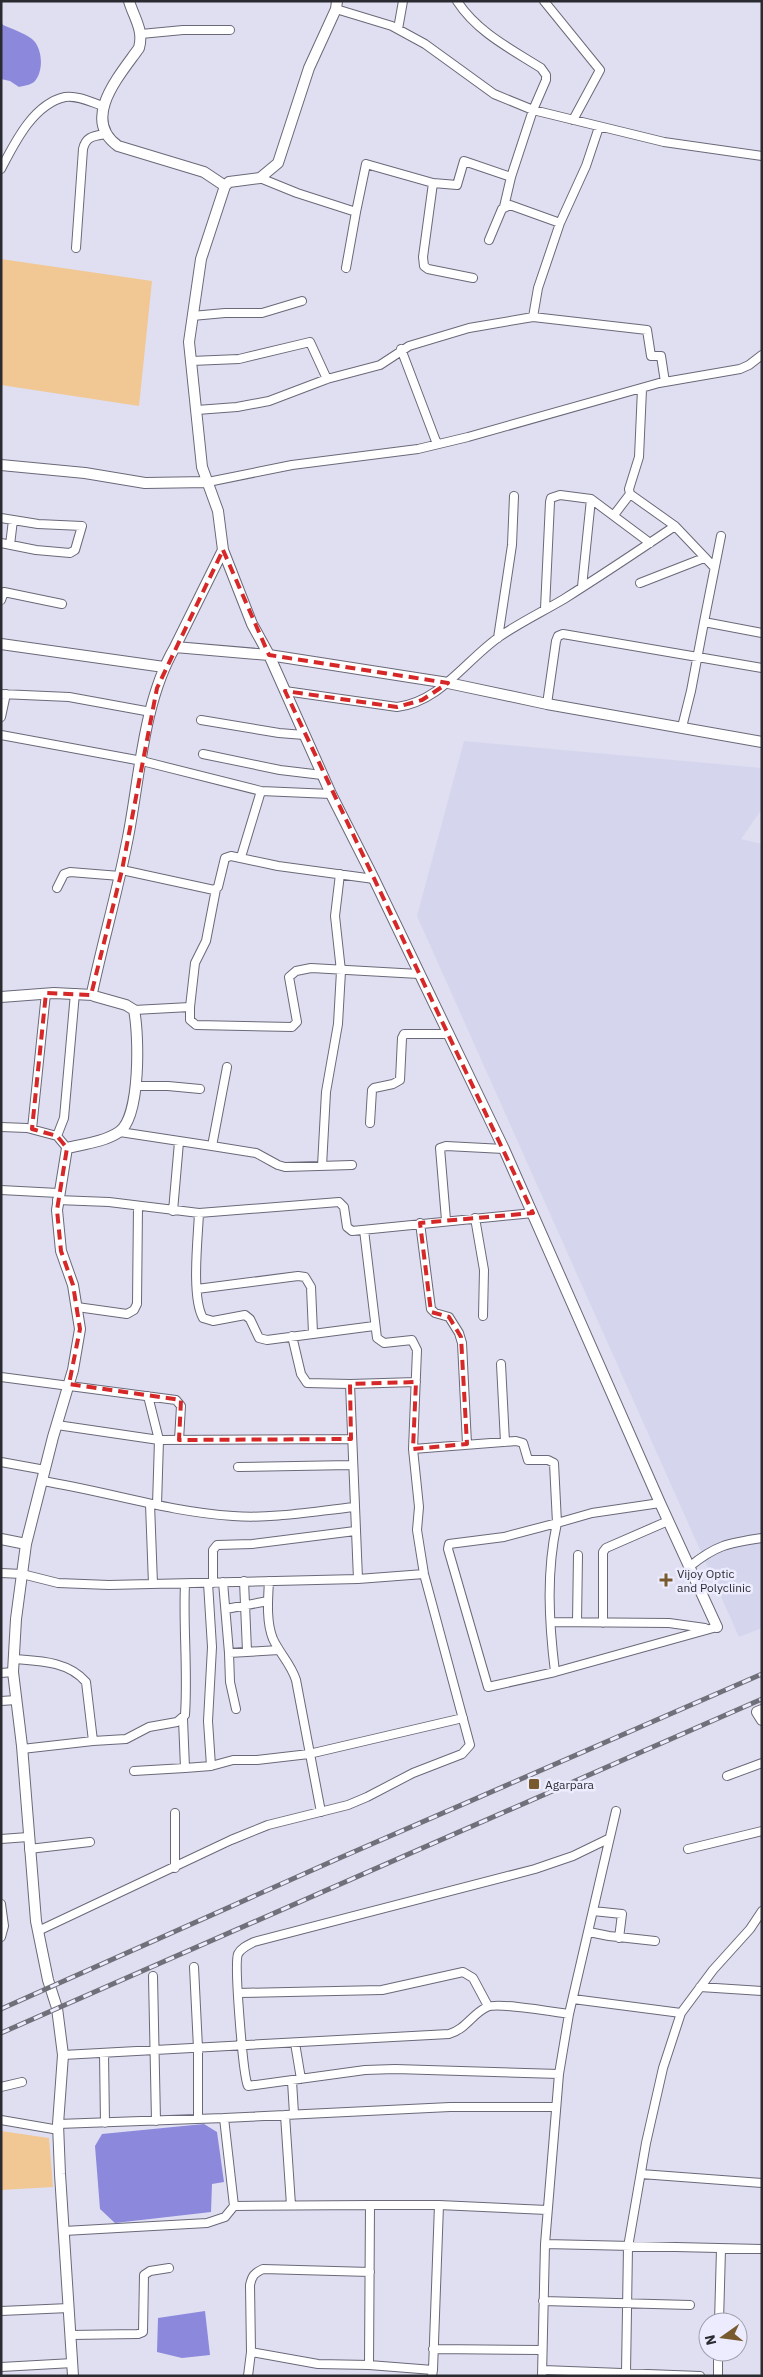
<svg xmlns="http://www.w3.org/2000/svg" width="763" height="2377" font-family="'IBM Plex Sans',sans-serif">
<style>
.built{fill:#d5d5ee}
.green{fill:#f1c893}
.water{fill:#8c88dc}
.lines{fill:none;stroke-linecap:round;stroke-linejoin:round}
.minor-casing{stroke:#696979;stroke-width:10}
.tertiary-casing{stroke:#696979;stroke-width:12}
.minor{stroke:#fff;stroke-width:8}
.tertiary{stroke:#fff;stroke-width:10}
.rail-casing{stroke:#70707b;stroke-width:5}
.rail{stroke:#ececfe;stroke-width:3;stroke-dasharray:9;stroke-linecap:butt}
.marked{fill:none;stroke:#d62828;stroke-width:4;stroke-dasharray:10 6;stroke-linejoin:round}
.poi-dot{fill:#795a2f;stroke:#ececfe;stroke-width:2}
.labels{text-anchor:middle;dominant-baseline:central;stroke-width:5;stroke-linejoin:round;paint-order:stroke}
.poi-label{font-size:12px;fill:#2a2b31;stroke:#ececfe;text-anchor:start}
</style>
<rect width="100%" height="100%" fill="#dfdff1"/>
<!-- built -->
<path class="built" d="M464,741l298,27v41l-21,30 21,5v784l-23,9 -322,-721z"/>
<!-- green -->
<path class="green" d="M1,259l151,22 -13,125 -138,-21z
M1,2131l48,7 4,49 -52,3z"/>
<!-- water -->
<path class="water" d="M1,21l2,4c9,4 21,8 29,14 11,9 12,33 2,43 -4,3 -11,4 -15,5l-9,-6 -9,-2z
M204,2124l13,8 7,50 -12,2 -1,28 -96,11 -15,-14 -5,-63 7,-12z
M205,2311l5,44 -28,3 -25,-6 1,-34z"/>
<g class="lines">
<!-- minor casing -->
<g class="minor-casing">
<path id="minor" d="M544,1l56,69 -27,50
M336,9l56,17 33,18 69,50 39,16 131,32 98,14
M398,29l5,-28
M141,34l42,-4h47
M1,169c13,-25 32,-65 64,-72 12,-2 26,5 38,9
M260,178l37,15 59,19 10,-48 67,19 24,2 7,-24 47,16 22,-67 13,-30v-5l-5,-7c-30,-19 -64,-36 -84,-67
M433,183l-10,74 1,9 4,3 45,9
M504,207l7,-30
M489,240l13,-31 8,-4 50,18
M76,248l7,-99c3,-13 11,-13 23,-15
M346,268l10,-56
M192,316l33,-3h37l40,-12
M533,317l114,13 4,26h10l4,26
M401,349l36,95
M191,361l48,-2 71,-17 17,37
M642,389l-3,68 -10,32 1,5 45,32 39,41
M197,410l40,-3 32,-6 58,-22 53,-14 29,-19 60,-18 64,-11 5,-29 22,-65 26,-57 13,-39
M208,482l84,-17 126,-16 50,-12 191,-54 81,-14 9,-4 13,-10
M614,515l16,-21
M1,518l37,6 44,2 -7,24 -5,3 -34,-3 -35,-7
M10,545l3,-25
M640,583l64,-25
M582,587l9,-88 59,44
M1,600l3,-8 58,12
M545,609l5,-107 1,-4 9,-3 31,4
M704,622l17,-86
M498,638l14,-93 2,-49
M285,691l112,16c43,-5 68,-46 102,-70 20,-14 43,-25 65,-38 38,-24 74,-48 111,-73
M1,694l68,3 82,15
M547,704l9,-63 2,-5 5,-2 199,34
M1,717l5,-23
M201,720l78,13 25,2
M682,727l9,-36 13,-69 58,11
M1,735l141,26 119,30 70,3
M203,754l77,16 42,5
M241,857l20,-66
M122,870l92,20 4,-3 7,-29 6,-2 47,10 96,13
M57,888l7,-14 6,-2 50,4
M190,1007l5,-44 11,-22 10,-52
M134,1010l56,-3v13l6,5 96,2 5,-5 -8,-45 7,-6 15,-3 108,6
M137,1086h31l32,3
M370,1123l2,-33 2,-2 19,-4 7,-4 2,-42 2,-4h45
M1,1127l26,1 30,8 10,12
M32,1129l14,-136
M120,1132l92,14 15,-79
M57,1136l7,-18 11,-125
M212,1146l44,7 22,12 7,2 67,-2
M322,1166l4,-74 12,-68 3,-53 -6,-55 5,-42
M1,1190l57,3
M57,1200l52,2 90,11 140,-11 5,5 3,20 5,4 181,-18
M173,1211l6,-69
M199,1213c-1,25 -8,84 4,105l10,3 32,-6 5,4 9,19 8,2 107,-14
M475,1218l9,52 -1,46
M446,1220l-6,-72 6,-2 58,3
M420,1223l11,86 4,4 14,4 10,16 3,10 5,101
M197,1289l101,-13 7,1 6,10 2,46
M77,1307l50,7 7,-4 3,-6 1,-98
M292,1336l9,38 6,9 43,1
M501,1364l4,78
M1,1377l175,23 5,6 -2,34
M148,1396l11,44 -2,65
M57,1425l102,15 192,-1
M413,1449l103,-8 7,2 5,17h20l6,3 3,60 35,-10 68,-10
M1,1462l44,8
M238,1467l113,-2
M42,1481c64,10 126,31 191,35 40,3 82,-5 122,-9
M150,1504l3,80
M689,1567c27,-22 39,-24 73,-29
M1,1573l21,1 36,9 51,2 249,-6 66,-5
M358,1579l-8,-195 66,-2
M244,1581l3,70
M269,1581c-1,18 -3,41 4,58 7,15 18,25 23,41l25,132
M223,1582l6,71
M208,1583l4,64 -4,74 3,45 22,-6h24l52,-6 154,-36
M213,1583v-33l4,-5 35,-1 103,-13
M226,1609l42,-8
M551,1622l118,1 36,5
M577,1622l1,-67
M603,1623v-71l3,-4 62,-27
M14,1659c25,2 54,2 72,23l7,59 33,-2 23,-12 28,-5 8,-7c3,-44 -2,-88 0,-131
M555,1672c-6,-49 -9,-100 2,-149l-53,14 -55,7 -1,5 40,138 67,-15 162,-45
M1,1673l12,-1
M1,1701l15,-1
M236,1709l-6,-27 -1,-29 50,-3
M183,1719l2,49 26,-2
M22,1749l71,-8
M134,1771l51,-3
M727,1776l35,-13
M1,1839l27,-2
M29,1849l61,-7
M688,1849l74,-18
M175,1868v-55
M1,1904l3,22 -3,11
M593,1911l29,3 -3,24
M38,1931l193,-91 37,-15 80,-20 19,-8 46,-24 49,-19 8,-9 -46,-171 -7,-44 2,-23 -6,-58 4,-99 -5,-10 -28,3 -7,-5 -13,-108
M589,1932l20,4 46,5
M194,1967l4,81v71
M153,1976l3,145
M700,1987l62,4
M238,1993l144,-3 81,-18 10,6 15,28
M573,1999l108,14
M295,2043l6,36
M104,2053l1,70
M63,2055l386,-21c17,-5 23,-20 38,-27 11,-5 67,5 82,7
M559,2074l-164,-5 -30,1 -117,16c-5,-10 -14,-123 -10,-132 3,-6 10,-9 16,-12l281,-73 38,-13 35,-17
M292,2081l2,33
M1,2087l21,-5
M285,2115l6,90
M224,2118l226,-11h106
M1,2120l58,10
M58,2124l166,-6 10,88
M641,2174l121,9
M64,2231l143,-8 18,-6 9,-11 136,-1
M545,2244l217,5
M543,2301l147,4
M1,2311l68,-3
M719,2322l2,-73
M70,2335l68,-1 5,-2 1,-57 6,-4 19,-3
M433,2349l109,1
M251,2352l67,12 51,1 64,5 -1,6
M369,2365l1,-160h69
M1,2367l72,-4
M433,2370l6,-165 108,5
M543,2370l157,6
M626,2373l2,-126 18,-104 17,-75 18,-55 32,-43 37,-41 12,-18
M248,2376l3,-24 -1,-67c2,-9 4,-12 13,-16l107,3
M542,2376l3,-132 14,-170 10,-60 47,-203
M718,2376v-24"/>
</g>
<!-- tertiary casing -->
<g class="tertiary-casing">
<path id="tertiary" d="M129,1c5,17 15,29 10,47 -19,27 -59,71 -21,98l86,26 21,14
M337,1l-1,8 -27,59 -31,95 -18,15 -31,4 -4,4 -24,73 -12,83 13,125 16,44 5,39 29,74 17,31 62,139 43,85 130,270 156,354 57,124
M1,465l84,8 60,10 63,-1
M1,644l163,23
M175,647l48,-97
M1,997l53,-4 39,2
M1,1539l25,5
M762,1710l-5,2 5,8
M73,2376l-13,-202 -2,-50 5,-69 -6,-47 -9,-28 -12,-59 -14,-175 -9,-74 3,-53 10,-75 27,-107 20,-67 7,-41 -7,-44 -12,-34 -4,-41 10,-62c17,-4 37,-6 52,-16 22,-15 20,-98 15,-122l-8,-5 -32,-9 -2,-3c11,-52 26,-103 36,-156 12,-61 15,-135 47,-190l94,8 179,28 99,21 215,38"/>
</g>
<!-- minor -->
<use href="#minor" class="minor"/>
<!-- tertiary -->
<use href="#tertiary" class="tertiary"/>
<!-- rail casing -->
<g class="rail-casing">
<path id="rail" d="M1,2009l334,-149 427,-186
M1,2033l761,-334"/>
</g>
<!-- rail -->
<use href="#rail" class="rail"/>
</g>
<!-- marked area -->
<path class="marked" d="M223,550l46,105 179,28 -26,17 -25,7 -112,-16 248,522 -113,10 11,89 18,5 12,20 6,107 -54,5 3,-67 -66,2 1,55 -172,1 2,-40 -112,-16 11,-55 -7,-44 -12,-34 -4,-41 10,-62 -10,-12 -25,-7 14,-136 45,2 31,-125 35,-182z"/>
<!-- markers -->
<g class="poi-dot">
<path d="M663.5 1572.5h5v5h5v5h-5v5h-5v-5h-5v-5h5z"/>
<rect x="528" y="1778" width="12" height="12" rx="2.5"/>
</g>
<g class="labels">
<!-- poi labels -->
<g class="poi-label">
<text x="677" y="1573">Vijoy Optic<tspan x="677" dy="14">and Polyclinic</tspan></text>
<text x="545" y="1784">Agarpara</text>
</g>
</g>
<!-- border -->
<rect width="763" height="2377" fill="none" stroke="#2a2b31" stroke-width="5"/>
<!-- north arrow -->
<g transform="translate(723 2337) rotate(256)"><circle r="24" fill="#ececfe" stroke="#9e9fac"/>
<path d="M0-4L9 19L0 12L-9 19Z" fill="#795a2f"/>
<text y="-8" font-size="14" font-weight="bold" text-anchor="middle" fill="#2a2b31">N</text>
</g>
</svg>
